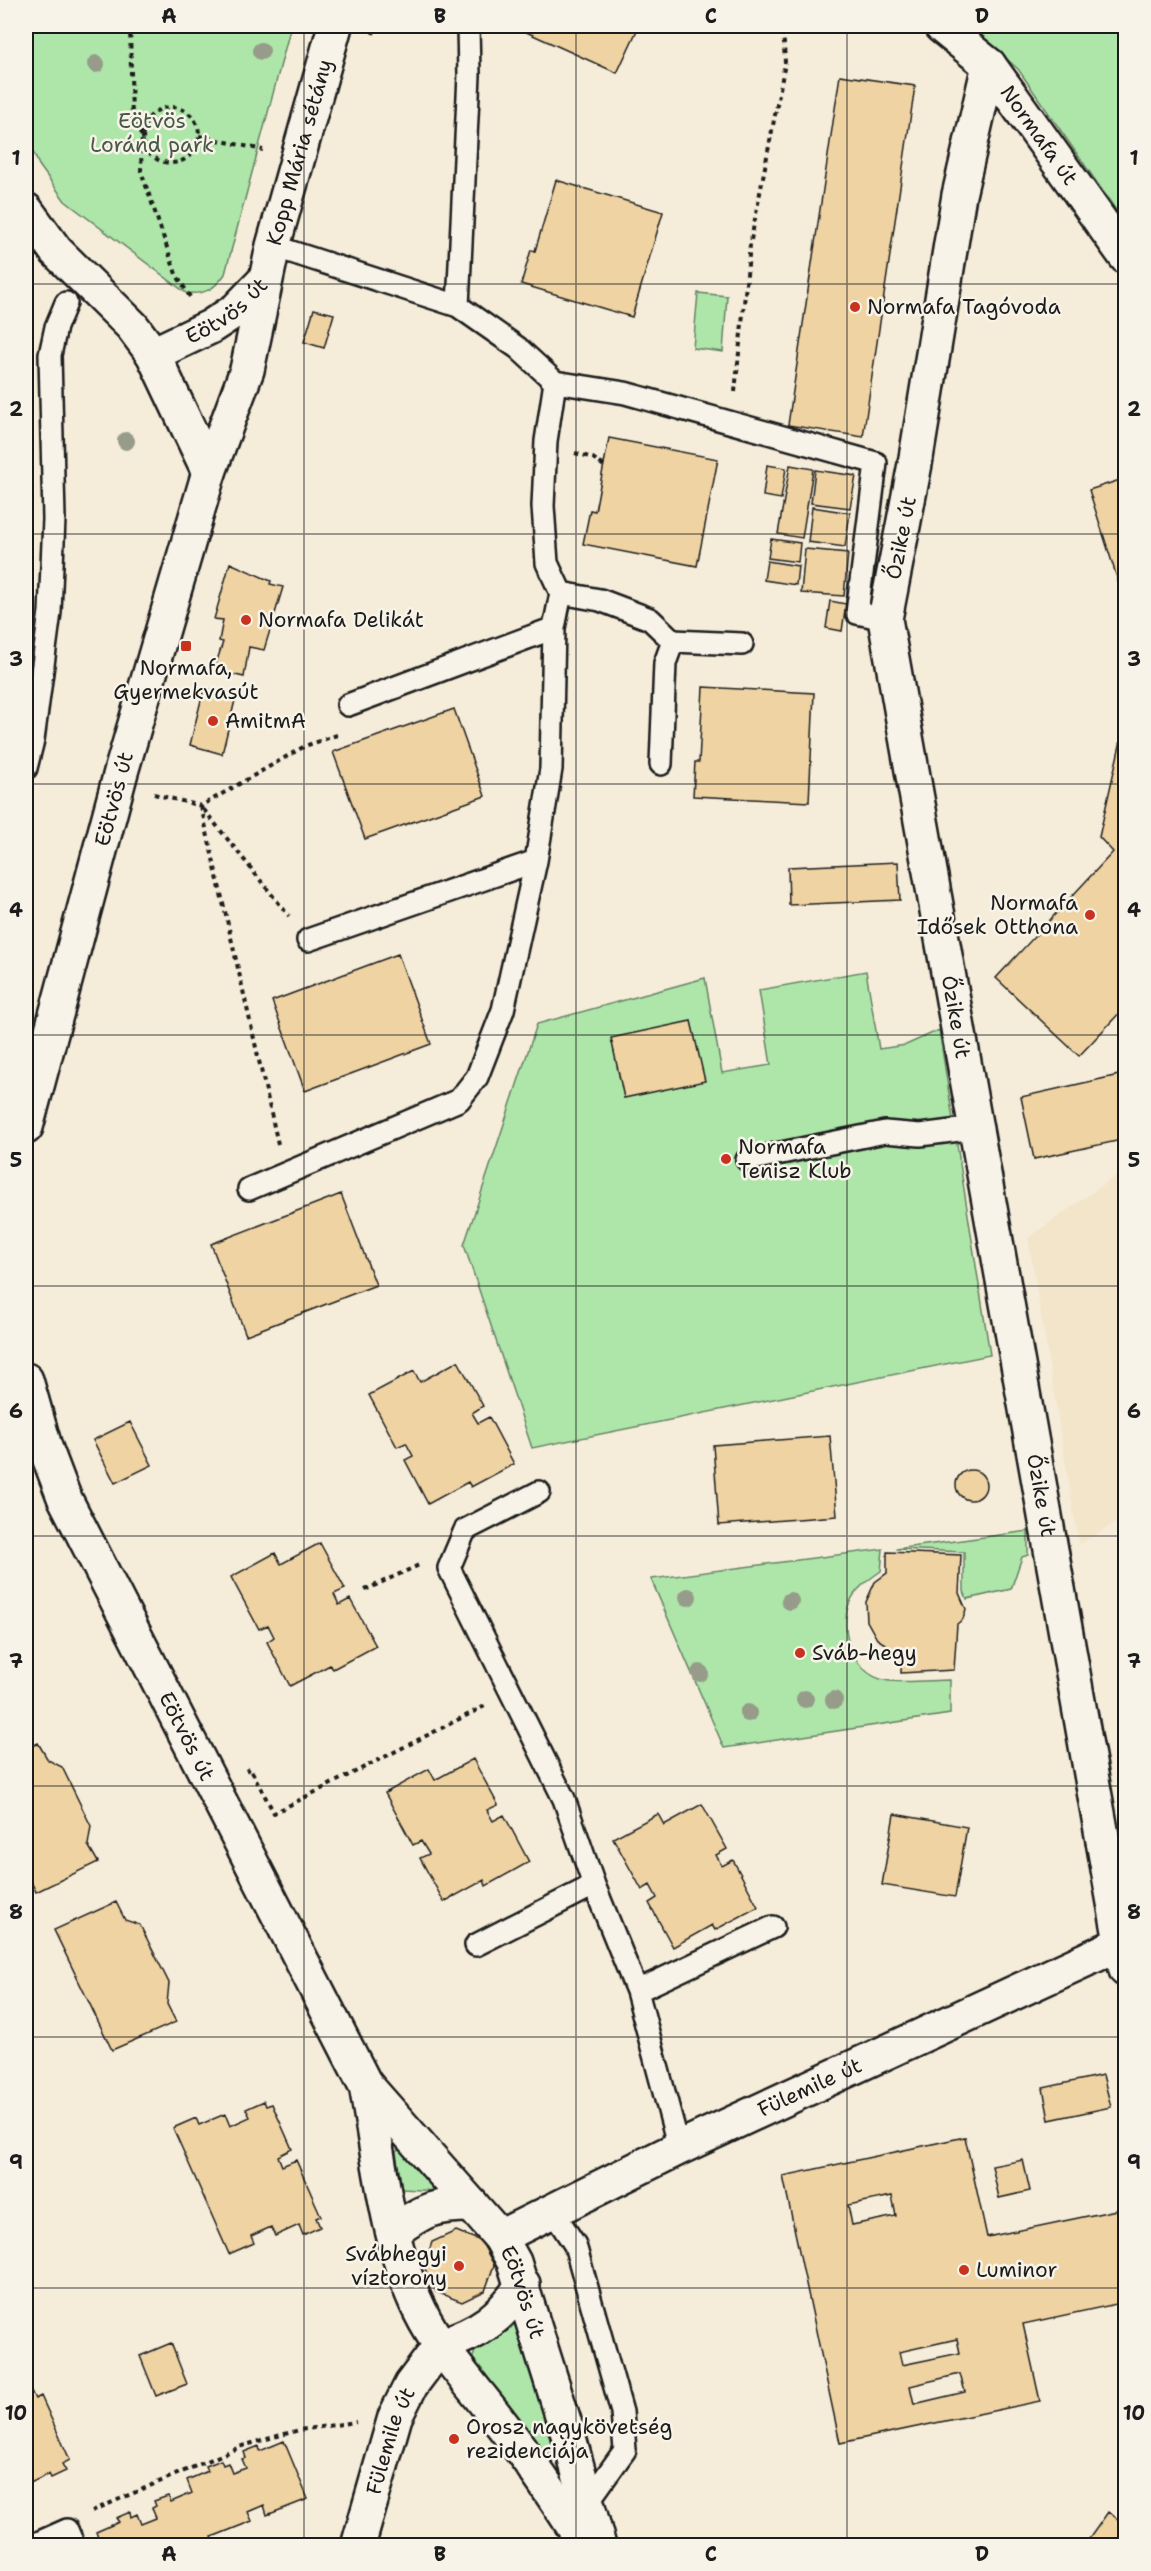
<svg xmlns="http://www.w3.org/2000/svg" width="1151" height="2571" font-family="'Shantell Sans',sans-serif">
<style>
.built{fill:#f3e5ca}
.green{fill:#aee6aa;stroke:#658163;stroke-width:1.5}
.building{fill:#efd3a3;stroke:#1c1c1c;stroke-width:1.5;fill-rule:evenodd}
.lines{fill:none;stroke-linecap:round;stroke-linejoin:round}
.service-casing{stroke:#1c1c1c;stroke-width:26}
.minor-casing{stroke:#1c1c1c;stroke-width:38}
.tertiary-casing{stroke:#1c1c1c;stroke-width:38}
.path{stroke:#1c1c1c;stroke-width:4;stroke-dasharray:4.5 4.5;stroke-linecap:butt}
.service{stroke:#f7f3e8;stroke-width:21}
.minor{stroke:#f7f3e8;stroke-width:33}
.tertiary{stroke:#f7f3e8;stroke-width:33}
.tree{fill:#969c89}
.grid{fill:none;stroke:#1c1c1c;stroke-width:1.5;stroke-opacity:0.55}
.poi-dot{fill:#c8321e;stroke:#f7f3e8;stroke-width:2}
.labels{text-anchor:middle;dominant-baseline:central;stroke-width:5;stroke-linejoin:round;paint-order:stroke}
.park-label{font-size:21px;fill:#485947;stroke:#f7f3e8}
.street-label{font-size:21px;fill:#1c1c1c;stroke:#f7f3e8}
.poi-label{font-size:21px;fill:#1c1c1c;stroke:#f7f3e8;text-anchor:start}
.neatline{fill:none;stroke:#1c1c1c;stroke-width:2}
.grid-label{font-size:20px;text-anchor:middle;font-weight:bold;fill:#1c1c1c}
</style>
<rect width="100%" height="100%" fill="#f5edda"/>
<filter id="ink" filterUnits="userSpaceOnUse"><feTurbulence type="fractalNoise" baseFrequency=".0167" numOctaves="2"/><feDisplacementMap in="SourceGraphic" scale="12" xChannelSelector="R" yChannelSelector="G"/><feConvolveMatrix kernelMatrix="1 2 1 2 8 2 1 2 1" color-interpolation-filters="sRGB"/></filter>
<g filter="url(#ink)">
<!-- built -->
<path class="built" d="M1125,1169v348l-46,28 -51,-307z"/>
<!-- green -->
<path class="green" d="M26,26h265l-66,248c-10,15 -21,21 -39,19l-121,-92 -26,-36 -13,-29z
M969,26h156v197l-107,-154z
M698,293l29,3 -4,56 -30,-4z
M866,971l13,78 27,-4 33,-15 51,325 -458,93 -68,-203 73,-221 168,-46 17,95 49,-8 -12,-75z
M1028,1531v24l-6,2 -11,32 -44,10 -3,-8v-39l-68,-3z
M883,1549l-2,22c-13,9 -26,18 -32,33 -10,27 4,69 35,76 16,4 48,0 66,0v34l-226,34 -73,-169z
M398,2150l5,2 35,39 -36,-2 -6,-37z
M516,2320l21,65 16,68 -9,3 -72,-96 4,-12 31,-18z"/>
<!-- building -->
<path class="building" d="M513,26h126l-22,47z
M840,75l75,11 -52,351 -75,-12z
M556,180l107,32 -31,105 -111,-33 10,-34 4,1z
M314,309l20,5 -10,34 -20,-6z
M609,438l109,21 -21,107 -114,-22 7,-34 5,1z
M767,465l19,3 -5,31 -18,-3z
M790,465l23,4 -11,69 -24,-4z
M815,470l41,6 -6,32 -39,-5z
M1126,478v128l-37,-116z
M812,507l38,6 -5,34 -37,-5z
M771,539l29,4 -2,19 -30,-4z
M805,549l43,4 -4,43 -43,-3z
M767,561l31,5 -2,19 -32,-5z
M230,563l41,18 -1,3 13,3 -19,63 -15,-3 -5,30 -30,-7 9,-28 -4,-1 4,-21 -9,-1z
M830,601l16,3 -4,27 -16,-3z
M703,687l111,6 -5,109 -116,-6 2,-34h4z
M204,688l32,8 -14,58 -32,-9z
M454,709l31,87 -120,43 -32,-87z
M1126,735v271l-47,50 -83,-78 117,-126 -14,-15 23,-101z
M898,862l2,38 -111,5 -1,-38z
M398,954l33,90 -126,47 -33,-90z
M691,1021l14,60 -81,17 -13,-60z
M1119,1075l7,31v33l-92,20 -13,-62z
M341,1194l35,91 -130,50 -35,-91z
M458,1361l25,45 -11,7 6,10 11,-6 25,47 -43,23 -3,-5 -40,22 -23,-44 8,-4 -7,-13 -9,4 -28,-52 45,-24 6,11z
M130,1422l22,43 -37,18 -22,-43z
M830,1436l7,80 -118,9 -6,-80z
M956 1485a15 15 0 1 1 30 0a15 15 0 1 1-30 0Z
M320,1543l25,46 -11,5 5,11 11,-6 26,47 -43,23 -3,-4 -40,21 -23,-44 7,-5 -6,-12 -9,4 -28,-52 44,-24 6,11z
M887,1552l74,3 -2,38 7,16 -3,10 -6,5 -3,46 -53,3v-19l-24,-15 -10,-18 -1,-19 9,-20 12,-9z
M38,1743l10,17 14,7 29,59 -3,19 10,17 -62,30 -10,-21v-122z
M473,1759l25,46 -11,5 6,11 11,-6 25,47 -43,24 -2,-6 -40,22 -24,-44 9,-4 -8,-13 -8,4 -28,-52 44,-24 6,11z
M702,1804l25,45 -11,6 6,11 11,-6 25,47 -43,23 -3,-5 -39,22 -24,-44 8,-5 -7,-13 -8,5 -29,-52 45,-24 6,11z
M894,1814l73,13 -12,70 -73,-12z
M116,1902l9,18 15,5 29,58 -2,21 9,18 -64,28 -58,-120z
M1103,2075l8,32 -62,13 -6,-32z
M264,2101l2,5 6,-2 20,45 -14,7 4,10 14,-6 25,56 -5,2 4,9 -17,8 -4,-10 -24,11 -4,-9 -20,9 3,7 -25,11 -56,-126 23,-10 3,7 26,-11 5,12 20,-9 -4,-8z
M965,2137l22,100 139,-29v94l-103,22 17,77 -200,42 -57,-267zM892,2196l4,20 -44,9 -4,-20zM957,2339l3,14 -58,12 -3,-13zM960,2374l5,18 -51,12 -4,-18z
M1023,2160l7,31 -31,7 -7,-32z
M456,2231l25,10 13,24 -9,26 -23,11 -26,-10 -12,-25 8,-25z
M171,2343l16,41 -31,12 -16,-40z
M31,2391l4,8 6,-3 29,64 -8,4 4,7 -15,7 -2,-4 -23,11v-91z
M284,2441l24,58 -41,16 -3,-10 -16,7 4,9 -40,16 4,9h-115l-5,-14 23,-10 -3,-4 14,-6 1,5 6,-3 4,10 15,-6 -4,-10 4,-2 -2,-5 14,-5 3,6 21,-9 -5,-13 21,-9 -2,-5 15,-6 2,5 5,-2 4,10 14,-5 -4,-9 4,-1 -2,-6 15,-6 1,5z
M1108,2512l18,13v21h-42z"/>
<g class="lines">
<!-- service casing -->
<g class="service-casing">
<path id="service" d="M458,306l11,-231 -1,-49
M555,382l70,11 251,70 -19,150 28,6
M561,593l39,7 50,19 23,22 69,3
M348,705l206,-77
M661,764l4,-101 8,-22
M26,768l7,-28 17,-128 4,-93 -4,-164 6,-28 10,-24
M308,940l228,-79
M747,1160l138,-28 35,3 55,-7
M249,1189l210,-89 18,-23 26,-67 33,-149 15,-92 3,-141 7,-35 -14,-30 -4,-57 3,-65 9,-59 -37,-34 -60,-42 -185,-60
M539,1492l-74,38 -16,38 115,231 30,86 43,106
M476,1945l118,-60
M679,2148l-42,-157 136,-64
M552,2210l23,35 47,167 3,38 -38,53
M31,2546l36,-16 7,16"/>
</g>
<!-- minor casing -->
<g class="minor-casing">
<g id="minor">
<path id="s1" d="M941,26l48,39 137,192"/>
<path id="s2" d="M989,65l-30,130 -44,269 -30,155 241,1351"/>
<path id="s3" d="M153,354l57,-27 26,-17 29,-30"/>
<path id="s4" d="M209,472l38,-102 26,-124 62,-220"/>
<path id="s5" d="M500,2237l179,-89 447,-207"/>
<path id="s6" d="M358,2546l37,-129 16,-32 30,-40"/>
</g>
</g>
<!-- tertiary casing -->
<g class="tertiary-casing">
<g id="tertiary">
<path d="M26,210l30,41 76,75 21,28 56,118 -88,300 -95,355"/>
<path id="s7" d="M26,1380l19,67 19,50 301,587 135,153 14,25 54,172 31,112"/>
<path d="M366,2085c13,73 21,159 54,226 19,39 51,73 77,107 32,41 61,84 89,128"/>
<path d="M393,2232c31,-22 40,-27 79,-27"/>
<path d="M441,2345c38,-12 60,-27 82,-61"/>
</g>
</g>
<!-- path -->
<path class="path" d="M130,26l2,94 10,16 -1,35 35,103 14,23
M373,34l2,-8
M143 135a28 28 0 1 1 56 0a28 28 0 1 1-56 0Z
M199,136l64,14
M735,392l15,-147 35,-182 -2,-37
M575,453l18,5 11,8
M154,794l47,12 104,-60 35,-12
M278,1144l-77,-338 88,110
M365,1590l54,-25
M246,1771l4,-3 24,45 211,-107
M92,2511l150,-65 57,-16 57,-8"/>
<!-- service -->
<use href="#service" class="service"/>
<!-- minor -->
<use href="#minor" class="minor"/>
<!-- tertiary -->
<use href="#tertiary" class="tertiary"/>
</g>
<!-- trees -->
<g class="tree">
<circle cx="261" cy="51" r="9"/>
<circle cx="96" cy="64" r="9"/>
<circle cx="126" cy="441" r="9"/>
<circle cx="688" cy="1597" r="9"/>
<circle cx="790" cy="1601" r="9"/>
<circle cx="700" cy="1673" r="9"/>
<circle cx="805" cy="1699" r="9"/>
<circle cx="834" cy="1700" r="9"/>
<circle cx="748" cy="1713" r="9"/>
</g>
</g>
<!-- grid -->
<path class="grid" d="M304,26v2520M576,26v2520M847,26v2520M26,284h1100M26,534h1100M26,784h1100M26,1035h1100M26,1286h1100M26,1536h1100M26,1786h1100M26,2037h1100M26,2288h1100"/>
<!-- markers -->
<g class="poi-dot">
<circle cx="855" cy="307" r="6"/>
<circle cx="246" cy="620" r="6"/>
<rect x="180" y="640" width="12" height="12" rx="3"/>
<circle cx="213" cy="721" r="6"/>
<circle cx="1090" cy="915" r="6"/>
<circle cx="726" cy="1159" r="6"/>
<circle cx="800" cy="1653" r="6"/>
<circle cx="459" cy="2266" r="6"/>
<circle cx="964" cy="2270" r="6"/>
<circle cx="454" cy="2439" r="6"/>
</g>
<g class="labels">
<!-- park labels -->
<g class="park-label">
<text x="152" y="121">Eötvös<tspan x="152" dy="24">Loránd park</tspan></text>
</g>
<!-- street labels -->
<g class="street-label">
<text stroke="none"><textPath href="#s1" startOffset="148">Normafa út</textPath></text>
<text stroke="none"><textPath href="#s4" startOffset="333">Kopp Mária sétány</textPath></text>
<text stroke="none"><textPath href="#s3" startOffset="86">Eötvös út</textPath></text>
<text transform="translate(901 538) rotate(-79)">Őzike út</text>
<text transform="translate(114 799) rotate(-75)">Eötvös út</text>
<text stroke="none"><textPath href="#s2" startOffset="968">Őzike út</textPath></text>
<text stroke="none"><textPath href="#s2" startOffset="1454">Őzike út</textPath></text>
<text stroke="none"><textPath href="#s7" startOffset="392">Eötvös út</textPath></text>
<text stroke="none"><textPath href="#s5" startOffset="344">Fülemile út</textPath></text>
<text stroke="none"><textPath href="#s7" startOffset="1047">Eötvös út</textPath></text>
<text stroke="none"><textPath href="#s6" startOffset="110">Fülemile út</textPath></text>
</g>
<!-- poi labels -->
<g class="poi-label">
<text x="867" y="307">Normafa Tagóvoda</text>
<text x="258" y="620">Normafa Delikát</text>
<text x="186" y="668" text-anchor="middle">Normafa,<tspan x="186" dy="24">Gyermekvasút</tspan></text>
<text x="225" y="721">AmitmA</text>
<text x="1078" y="903" text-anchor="end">Normafa<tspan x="1078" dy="24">Idősek Otthona</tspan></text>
<text x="738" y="1147">Normafa<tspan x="738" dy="24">Tenisz Klub</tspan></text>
<text x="812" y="1653">Sváb-hegy</text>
<text x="447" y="2254" text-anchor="end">Svábhegyi<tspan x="447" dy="24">víztorony</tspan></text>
<text x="976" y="2270">Luminor</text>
<text x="466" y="2427">Orosz nagykövetség<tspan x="466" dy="24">rezidenciája</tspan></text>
</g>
</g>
<!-- margin -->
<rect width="1151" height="2571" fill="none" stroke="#f7f3e8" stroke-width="66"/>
<rect x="33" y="33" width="1085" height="2505" class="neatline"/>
<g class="grid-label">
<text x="169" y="23">A</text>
<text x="440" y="23">B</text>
<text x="711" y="23">C</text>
<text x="982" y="23">D</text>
<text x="16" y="165">1</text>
<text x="1134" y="165">1</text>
<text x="16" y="416">2</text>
<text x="1134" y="416">2</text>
<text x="16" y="666">3</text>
<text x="1134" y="666">3</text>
<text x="16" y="917">4</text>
<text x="1134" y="917">4</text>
<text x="16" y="1167">5</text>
<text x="1134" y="1167">5</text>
<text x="16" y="1418">6</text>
<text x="1134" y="1418">6</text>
<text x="16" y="1668">7</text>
<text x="1134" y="1668">7</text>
<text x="16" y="1919">8</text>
<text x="1134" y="1919">8</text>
<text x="16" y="2169">9</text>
<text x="1134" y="2169">9</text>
<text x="16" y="2420">10</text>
<text x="1134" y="2420">10</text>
<text x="169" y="2561">A</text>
<text x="440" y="2561">B</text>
<text x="711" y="2561">C</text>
<text x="982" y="2561">D</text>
</g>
</svg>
